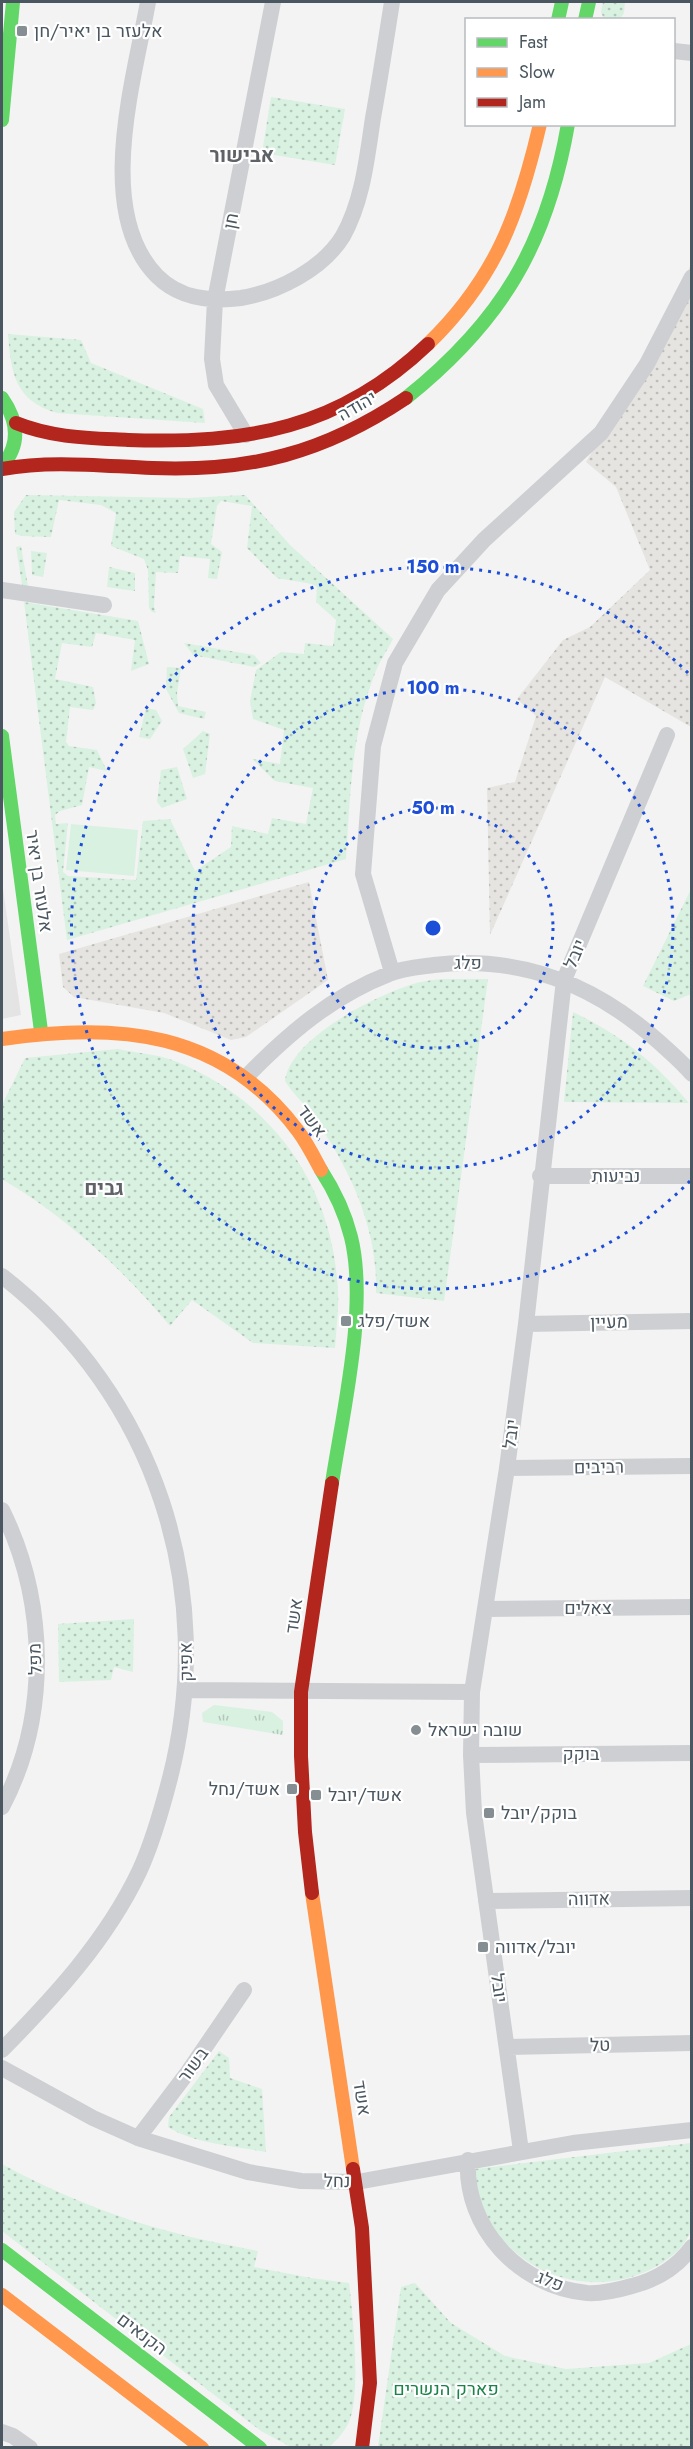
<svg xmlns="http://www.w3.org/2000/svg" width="693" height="2449" font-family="Jost,Heebo,sans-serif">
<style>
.education{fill:#e5e4e5}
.grass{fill:url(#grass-tufts)}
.sand{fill:url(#sand-dots)}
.park{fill:url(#park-dots)}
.pitch{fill:#d9f1e1}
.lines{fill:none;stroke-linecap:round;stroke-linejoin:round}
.street{stroke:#cdcfd2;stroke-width:16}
.fast{stroke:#63d668;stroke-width:14}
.slow{stroke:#ff974d;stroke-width:14}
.jam{stroke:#b3261e;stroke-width:14}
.ring{fill:none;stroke:#1d4ed8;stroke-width:3;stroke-dasharray:3 6}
.poi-dot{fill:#858e93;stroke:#fff;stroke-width:2}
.labels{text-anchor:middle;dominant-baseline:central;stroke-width:4.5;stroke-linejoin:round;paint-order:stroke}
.poi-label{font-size:18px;fill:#4a5760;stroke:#fff;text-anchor:start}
.street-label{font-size:18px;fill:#4a5760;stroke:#fff}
.park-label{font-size:18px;fill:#198348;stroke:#fff}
.neighbourhood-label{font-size:20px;font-weight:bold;fill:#5f6367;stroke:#fff}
.centre{fill:#1d4ed8;stroke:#fff;stroke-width:3}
.ring-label{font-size:18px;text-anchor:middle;font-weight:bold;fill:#1d4ed8;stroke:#fff;stroke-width:4.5;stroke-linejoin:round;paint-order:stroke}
</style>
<defs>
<pattern id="grass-tufts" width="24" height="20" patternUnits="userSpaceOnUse" patternTransform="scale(1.5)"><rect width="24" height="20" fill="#d9f1e1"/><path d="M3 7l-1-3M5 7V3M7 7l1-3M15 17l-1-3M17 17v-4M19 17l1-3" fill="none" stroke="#b2c6ba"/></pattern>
<pattern id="sand-dots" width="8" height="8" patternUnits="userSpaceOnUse" patternTransform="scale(1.5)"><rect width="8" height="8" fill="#e6e4e0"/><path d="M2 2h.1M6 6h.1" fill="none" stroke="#bcbcb9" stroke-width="1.8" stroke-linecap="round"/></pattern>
<pattern id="park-dots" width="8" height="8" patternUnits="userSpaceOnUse" patternTransform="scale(1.5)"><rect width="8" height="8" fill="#d9f1e1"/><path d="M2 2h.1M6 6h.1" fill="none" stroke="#b2c6ba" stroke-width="1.8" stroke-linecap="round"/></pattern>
</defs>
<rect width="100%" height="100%" fill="#f3f3f3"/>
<!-- education -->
<path class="education" d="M2,882l19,133 -19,4z"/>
<!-- grass -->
<path class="grass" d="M214,1705l58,7 11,9v14l-80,-13 -1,-9z"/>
<!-- sand -->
<path class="sand" d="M691,264v463l-86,-50 -115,258 -3,-147 28,-6 21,-66 -19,-17 46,-59 27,-13 60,-57 -34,-83 -30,-25 69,-116z
M309,882l19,98 -82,57 -15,3 -67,-27 -90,-16 -11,-10 -4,-33z"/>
<!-- park -->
<path class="park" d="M603,2h22l-1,11 -4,6h-16l-3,-7z
M271,97l74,12 -10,56 -73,-12z
M8,334l73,6 10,23 112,46 2,14 -148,-10c-42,-12 -46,-40 -49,-79z
M26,495l162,3 57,-3 45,50 103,94c-6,12 -15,24 -19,37 -23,58 -24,122 -28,183l-279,81 -43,-338 114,19 11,43 -18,7 4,-31 -39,-7 -4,14 -30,-4 -7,36 38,8 3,16 -3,7 -23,-3 -4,35 3,4 28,4 10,21 -18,-4 -7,38 -22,6 -5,4 1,9 12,-1 -5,49 5,4 68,4 7,-59 27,-2 25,52 36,-24 1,-21 36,8 4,-16 34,6 7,-36 -38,-7 -23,-22 28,5 4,-34 -31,-11 -3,-18 6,-31 25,-18 23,2 1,-11 28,3 3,-26 -20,-18 1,-15 -5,-3 -35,-6 -30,-30 5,-42 -31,-5 -4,5 -6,38 11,8 -5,27 -9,-1 2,-19 -30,-3 -2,17 -22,-1 -2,35 2,6 -4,-1 -3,-4 -1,-38 -4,-11 -33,-13 5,-33 -15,-8 -42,-5 -8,37 -29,-1 -7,-2 -1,-22z
M21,546l8,46 -6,-1 -7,-44z
M31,551l16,2 -4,24 -11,-2z
M109,567l26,6v18l-28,-4z
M184,643l70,12 7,8 -7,4 -61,-12z
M167,667l14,1 -4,25 1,13 28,6 -2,7 -25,-6 -13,-24z
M146,708l10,2 6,11 -12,18 -11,-2z
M203,731l7,3 -5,40 -12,4 -10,-29z
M177,767l10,32 -25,9 -5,-6 4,-32z
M691,889v105l-17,7 -31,-15z
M443,979h45l-44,322 -68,-8c2,-65 -26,-124 -62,-176 -9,-13 -21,-23 -29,-36 5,-42 88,-84 125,-96 11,-4 22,-5 33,-6z
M573,1012c49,24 81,49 116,91l-125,-1z
M118,1049c18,4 38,5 54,11 99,38 162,126 166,233 1,18 -2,37 -3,55l-82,-5 -61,-43 -22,26c-48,-58 -104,-109 -168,-147v-74l23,-47z
M134,1619l-1,53 -19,-5 -3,13 -52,2 -1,-58z
M219,2051l10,7 1,20 32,11 4,63c-31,-6 -71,-8 -98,-25l1,-10z
M691,2143c0,22 0,43 0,64 0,7 2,17 0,23 -5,16 -20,28 -34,36 -78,44 -177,-6 -182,-97z
M2,2164c53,29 111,53 170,68 28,8 57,13 86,19l-4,16 57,11 38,5c4,32 12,111 0,139 -5,10 -12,18 -20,25h-38l-30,-16 -259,-200z
M415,2283l36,40 54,33 61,13 83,-6 42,-19v103h-313l23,-160z"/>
<!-- pitch -->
<path class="pitch" d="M71,824l67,6 -4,46 -68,-6z"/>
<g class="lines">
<!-- street -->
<path class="street" d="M148,2c-14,78 -54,210 9,274 23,23 53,26 84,22 37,-6 82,-29 102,-62 20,-36 24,-79 30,-118 7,-39 13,-78 19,-116
M674,51l18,2
M246,435l-30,-50 -4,-26 3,-59 58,-298
M2,590l102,15
M392,972l-29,-98 10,-128 22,-83 43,-73 46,-50 117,-107 46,-69 45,-87
M246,1077c42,-43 86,-81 143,-103 14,-6 30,-7 45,-9 87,-10 160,19 225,77 11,10 23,20 33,32
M540,1176h152
M2,1276c154,120 216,313 168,502 -8,31 -17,64 -31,94 -33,69 -85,125 -137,178
M526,1324l166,-3
M507,1468l185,-2
M2,1510c45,91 48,206 0,297
M485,1609l207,-2
M186,1690l286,2
M471,1755l221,-2
M486,1901l206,-3
M508,2047l184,-4
M2,2068l91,50 45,20 110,34 53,9 56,1 216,-39 119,-13
M138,2138l50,-66 56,-82
M521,2151l-47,-338 -3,-58 1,-63 35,-224 19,-144 38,-344 103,-245
M468,2160c-4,68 52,127 119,133 15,1 31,-3 45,-7 24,-6 45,-19 60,-39
M2,2432l11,4 17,12"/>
<!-- fast -->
<path class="fast" d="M558,20l4,-18
M585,20l4,-18
M2,120l11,-118
M2,398c16,23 19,46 0,68
M406,398c96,-77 141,-153 162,-274
M2,736l39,295
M321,1170c13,20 24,43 30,67 17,69 -8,174 -19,246
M2,2250l258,198"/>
<!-- slow -->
<path class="slow" d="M428,344c68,-66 91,-130 112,-220
M2,1039c115,-17 220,-9 296,92 9,12 16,26 23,39
M312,1893l41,276
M2,2295l200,153"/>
<!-- jam -->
<path class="jam" d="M16,423c37,15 74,15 112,17 119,4 211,-11 300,-96
M2,469c50,-9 99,-3 150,-1 98,4 172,-15 254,-70
M312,1893l-7,-61 -4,-76v-64l31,-209
M353,2169l9,59 8,155 -8,65"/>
</g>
<!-- distance rings -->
<g class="ring">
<circle cx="433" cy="928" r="120"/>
<circle cx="433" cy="928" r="240"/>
<path d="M690 1181A361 361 0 1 1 690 675"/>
</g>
<!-- markers -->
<g class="poi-dot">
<rect x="16" y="25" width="12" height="12" rx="3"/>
<rect x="340" y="1315" width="12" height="12" rx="3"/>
<circle cx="416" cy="1730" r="6"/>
<rect x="286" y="1783" width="12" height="12" rx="3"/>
<rect x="310" y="1789" width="12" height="12" rx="3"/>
<rect x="483" y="1807" width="12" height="12" rx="3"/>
<rect x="477" y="1941" width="12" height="12" rx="3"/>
</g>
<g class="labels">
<!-- poi labels -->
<g class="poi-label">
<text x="34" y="31">אלעזר בן יאיר/חן</text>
<text x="358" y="1321">אשד/פלג</text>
<text x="428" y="1730">שובה ישראל</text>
<text x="280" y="1789" text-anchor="end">אשד/נחל</text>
<text x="328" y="1795">אשד/יובל</text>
<text x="501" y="1813">בוקק/יובל</text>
<text x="495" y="1947">יובל/אדווה</text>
</g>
<!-- street labels -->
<g class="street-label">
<text transform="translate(231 221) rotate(-79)">חן</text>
<text transform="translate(357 406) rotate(-30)">יהודה</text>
<text transform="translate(39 881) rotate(82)">אלעזר בן יאיר</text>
<text transform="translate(575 954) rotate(-67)">יובל</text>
<text x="468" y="963">פלג</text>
<text transform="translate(312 1121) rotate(53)">אשד</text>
<text x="616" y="1176">נביעות</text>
<text transform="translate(609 1322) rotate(-1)">מעיין</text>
<text transform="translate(511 1434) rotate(-83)">יובל</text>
<text transform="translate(599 1467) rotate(-1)">רביבים</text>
<text x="588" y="1608">צאלים</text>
<text transform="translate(294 1616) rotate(-82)">אשד</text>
<text transform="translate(35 1659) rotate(-92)">מפל</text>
<text transform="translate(186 1662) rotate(-91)">אפיק</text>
<text x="581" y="1754">בוקק</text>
<text transform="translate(589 1899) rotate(-1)">אדווה</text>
<text transform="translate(499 1988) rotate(82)">יובל</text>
<text transform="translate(600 2045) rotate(-1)">טל</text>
<text transform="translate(193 2065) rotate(-54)">בשור</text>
<text transform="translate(362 2098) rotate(81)">אשד</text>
<text transform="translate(337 2181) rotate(1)">נחל</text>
<text transform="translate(550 2281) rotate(22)">פלג</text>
<text transform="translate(142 2334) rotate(37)">הקנאים</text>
</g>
<!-- park labels -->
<g class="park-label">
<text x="446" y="2389">פארק הנשרים</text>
</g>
<!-- neighbourhood labels -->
<g class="neighbourhood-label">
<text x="242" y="155">אבישור</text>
<text x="104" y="1188">גבים</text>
</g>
</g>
<circle cx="433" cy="928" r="9" class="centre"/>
<g class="ring-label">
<text x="433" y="573">150 m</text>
<text x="433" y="694">100 m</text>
<text x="433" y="814">50 m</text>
</g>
<!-- border -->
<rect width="693" height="2449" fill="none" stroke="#4a5760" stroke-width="6"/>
<!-- legend -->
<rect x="465" y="18" width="210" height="108" fill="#ffffff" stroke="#b7bcbf" stroke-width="1.5"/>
<rect x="477" y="38" width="30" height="9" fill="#63d668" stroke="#b7bcbf" stroke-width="1.5"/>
<text x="519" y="48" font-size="18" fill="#4a5760">Fast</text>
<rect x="477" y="68" width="30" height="9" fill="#ff974d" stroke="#b7bcbf" stroke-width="1.5"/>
<text x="519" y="78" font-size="18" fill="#4a5760">Slow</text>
<rect x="477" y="98" width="30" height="9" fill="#b3261e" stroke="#b7bcbf" stroke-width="1.5"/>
<text x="519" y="108" font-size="18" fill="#4a5760">Jam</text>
</svg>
